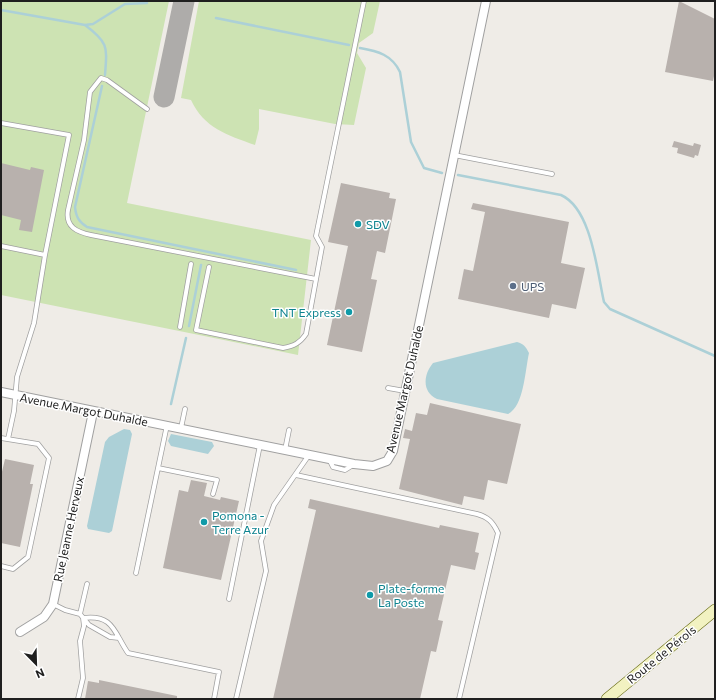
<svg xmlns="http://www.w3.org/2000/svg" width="716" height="700" font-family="Commissioner,sans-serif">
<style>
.grass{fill:#cde3b3}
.water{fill:#acd0d7}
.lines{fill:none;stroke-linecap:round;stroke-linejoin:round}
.stream{stroke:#acd0d7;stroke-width:2.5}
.taxiway{stroke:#aeacaa;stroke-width:21}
.building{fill:#b8b1ad}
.lane-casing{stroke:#a0a0a0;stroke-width:5.5}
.street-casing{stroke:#a0a0a0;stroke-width:10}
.secondary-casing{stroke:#666a12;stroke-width:12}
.lane{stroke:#fff;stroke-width:4}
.street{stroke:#fff;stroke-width:8}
.secondary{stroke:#f2f2c1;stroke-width:11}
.culture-dot{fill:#0f9aa8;stroke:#fff;stroke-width:1.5}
.service-dot{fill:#5c6f8a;stroke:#fff;stroke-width:1.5}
.labels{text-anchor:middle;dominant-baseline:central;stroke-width:3;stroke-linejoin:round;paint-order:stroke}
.culture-label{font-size:12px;fill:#0d838f;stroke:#fff;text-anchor:start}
.service-label{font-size:12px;fill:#4e5e75;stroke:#fff;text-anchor:start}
.street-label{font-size:12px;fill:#1f1f1f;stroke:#fff}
</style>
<rect width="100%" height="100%" fill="#efece7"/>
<!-- grass -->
<path class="grass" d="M1,1h168l-42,202 184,37 -13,115 -297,-60z
M199,1h181l-7,32 -14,10 -2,10 9,15 -12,57 -19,-1 -76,-15v20l-4,16c-28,-10 -51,-17 -64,-45l-10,-2z"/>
<!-- water -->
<path class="water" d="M517,342c7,2 9,5 12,11 -4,18 -5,53 -21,61l-71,-15c-15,-7 -14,-24 -4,-36z
M124,429l6,1 2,4 -20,97 -3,2 -21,-4 -1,-3 18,-84 4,-5z
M171,434l41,8 2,4 -6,8 -37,-8 -3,-5z"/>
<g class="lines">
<!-- stream -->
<path class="stream" d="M1,10l84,15 8,-1 32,-20 22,-1
M216,18l133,27
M85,25c24,18 22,22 20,50
M360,48c18,3 32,7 40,24l11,70 13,26 18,5
M102,86l-27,121c1,10 4,15 12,20l209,43
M458,175l103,20c31,14 36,77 43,107l6,7 105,47
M189,326l12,-61
M171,404l15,-66"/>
<!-- taxiway -->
<path class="taxiway" d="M164,97l20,-96"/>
</g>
<!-- building -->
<path class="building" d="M679,1l36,18v52l-2,10 -48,-9z
M674,141l19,5 1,-3 7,2 -3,11 -3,-1 -1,3 -17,-5 1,-5 -6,-1z
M1,163l29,7 1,-3 13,3 -12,62 -13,-2 2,-10 -20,-5z
M341,183l49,10 -1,5 7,1 -11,54 -8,-2 -6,28 6,1 -15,72 -35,-7 21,-99 -20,-4z
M473,203l96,19 -8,41 24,5 -9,41 -24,-5 -3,14 -91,-19 6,-30 9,2 12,-59 -14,-3z
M430,403l91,21 -14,60 -19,-4 -4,20 -20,-4 -2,9 -63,-16 11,-50 -7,-1 2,-9 7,2 4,-18 11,2z
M5,459l29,6 -4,19h3l-13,63 -19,-4v-67z
M191,480l16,3 -3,13 16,4 1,-3 18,4 -18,79 -58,-12 16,-78 9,2z
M310,499l129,29 1,-3 39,8 -4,19 4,1 -4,17 -24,-5 -13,55 5,1 -7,31 -5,-1 -11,48h-147l43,-189 -8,-2z
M99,680l78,16v3h-92l3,-18 11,2z"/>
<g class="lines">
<!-- lane casing -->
<g class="lane-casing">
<path id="lane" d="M147,109l-40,-29 -6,-2 -11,14 -6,48 -16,70c-3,17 9,22 23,25l225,44
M1,123l68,12 -24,120 -11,68 -17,54 -3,34 -6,28
M454,155l98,19
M1,246l44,9
M209,267l-13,63 87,18c11,-2 17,-5 23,-14l16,-87 -6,-11 48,-235
M180,327l11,-63
M388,388l17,3
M181,428l4,-19
M1,438l37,6 11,14 -21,99 -15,12 -12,-3
M285,450l4,-20
M329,459l4,8 12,3 8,-5
M158,468l59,12 -4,14
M296,475l181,39c11,3 16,8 21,19l-39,166
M136,573l31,-148
M229,599l31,-154
M53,604l12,6 15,4 9,11 21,12 9,1
M80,614l7,-30
M83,618c31,-4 31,15 45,35l91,19 -5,27
M78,699l5,-21 -3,-37 4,-15 -1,-8
M236,699l30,-128 -5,-30 13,-36 35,-50"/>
</g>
<!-- street casing -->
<g class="street-casing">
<path id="street" d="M1,392l353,72 19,2 14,-5 6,-10 93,-450
M20,632l24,-15 9,-13 40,-192"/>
</g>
<!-- secondary casing -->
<g class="secondary-casing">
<path id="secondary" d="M607,699l108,-89"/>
</g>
<!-- lane -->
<use href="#lane" class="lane"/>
<!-- street -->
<use href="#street" class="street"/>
<!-- secondary -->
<use href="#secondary" class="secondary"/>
</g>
<!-- markers -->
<g class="culture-dot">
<circle cx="358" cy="224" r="4"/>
<circle cx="349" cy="312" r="4"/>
<circle cx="204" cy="522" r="4"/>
<circle cx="370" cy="595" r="4"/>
</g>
<circle class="service-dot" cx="513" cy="286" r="4"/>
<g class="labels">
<!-- culture labels -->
<g class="culture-label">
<text x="366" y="224">SDV</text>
<text x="341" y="312" text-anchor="end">TNT Express</text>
<text x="212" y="515">Pomona -<tspan x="212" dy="14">Terre Azur</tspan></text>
<text x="378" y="588">Plate-forme<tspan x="378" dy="14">La Poste</tspan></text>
</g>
<!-- service labels -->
<g class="service-label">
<text x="521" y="286">UPS</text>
</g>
<!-- street labels -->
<g class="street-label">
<text transform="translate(404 389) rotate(-77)">Avenue Margot Duhalde</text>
<text transform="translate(84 409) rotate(11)">Avenue Margot Duhalde</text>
<text transform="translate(68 529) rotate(-78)">Rue Jeanne Herveux</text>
<text transform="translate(661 654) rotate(-39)">Route de Pérols</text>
</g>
</g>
<!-- border -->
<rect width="716" height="700" fill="none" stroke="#1f1f1f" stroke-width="4"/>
<!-- north arrow -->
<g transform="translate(36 664) rotate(157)" stroke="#ffffff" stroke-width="3" paint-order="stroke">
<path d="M0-3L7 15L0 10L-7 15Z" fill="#1f1f1f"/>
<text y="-6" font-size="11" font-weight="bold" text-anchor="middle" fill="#1f1f1f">N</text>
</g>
</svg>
